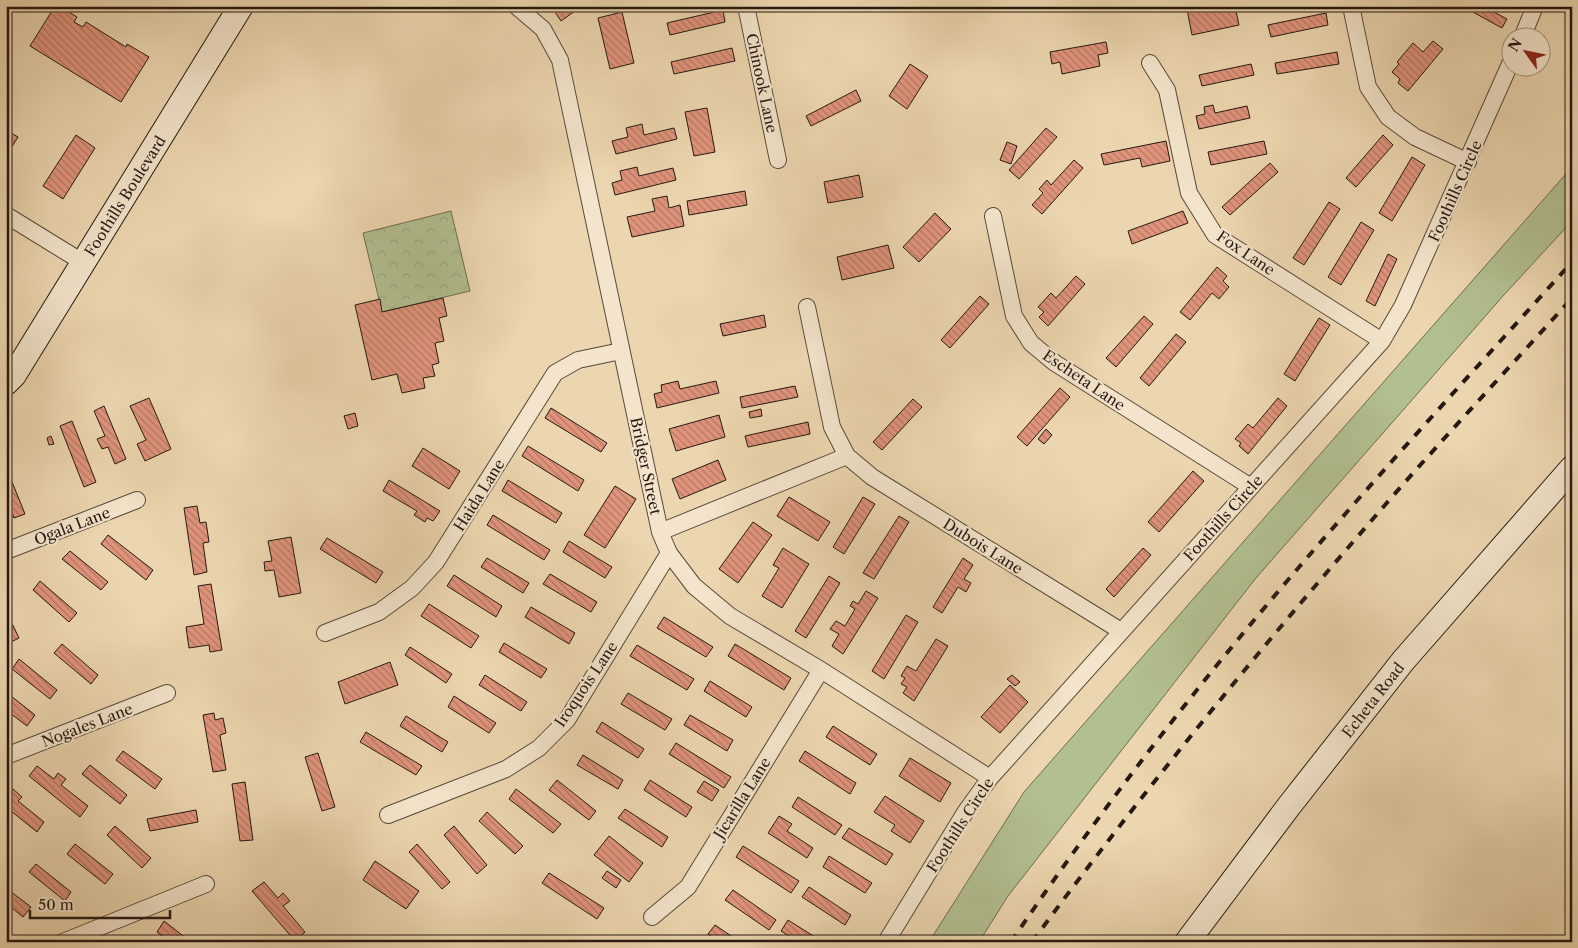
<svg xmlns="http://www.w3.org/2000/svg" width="1578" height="948" font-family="'Libre Caslon Text',serif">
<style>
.green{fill:#b2bf8f;stroke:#6c6c51}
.forest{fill:url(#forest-crowns);stroke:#6c6c51}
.building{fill:url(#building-back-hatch);stroke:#251813}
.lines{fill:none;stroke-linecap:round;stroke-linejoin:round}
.street-casing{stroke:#57483a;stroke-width:18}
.secondary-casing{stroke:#251813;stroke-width:26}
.street{stroke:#f3e4cb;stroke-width:16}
.secondary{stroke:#f3e4cb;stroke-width:24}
.rail{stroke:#251813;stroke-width:4;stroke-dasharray:9 9;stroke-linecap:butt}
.labels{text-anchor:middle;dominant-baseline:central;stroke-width:4.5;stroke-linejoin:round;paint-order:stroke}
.street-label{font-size:15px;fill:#251813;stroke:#f3e4cb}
</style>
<defs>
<pattern id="forest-crowns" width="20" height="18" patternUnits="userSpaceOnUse" patternTransform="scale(1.25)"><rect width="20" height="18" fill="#b2bf8f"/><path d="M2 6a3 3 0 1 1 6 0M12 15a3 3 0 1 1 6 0" fill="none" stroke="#99a37a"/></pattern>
<pattern id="building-back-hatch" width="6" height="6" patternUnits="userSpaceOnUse" patternTransform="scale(1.25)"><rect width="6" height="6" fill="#e1947c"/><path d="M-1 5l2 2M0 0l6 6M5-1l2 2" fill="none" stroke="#b67864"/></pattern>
</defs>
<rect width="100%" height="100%" fill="#ecd6af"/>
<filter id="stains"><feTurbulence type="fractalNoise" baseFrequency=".004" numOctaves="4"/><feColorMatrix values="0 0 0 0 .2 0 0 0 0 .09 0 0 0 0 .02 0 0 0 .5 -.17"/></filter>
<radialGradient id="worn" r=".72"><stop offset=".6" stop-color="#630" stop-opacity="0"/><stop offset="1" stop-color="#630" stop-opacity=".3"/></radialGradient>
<!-- green -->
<path class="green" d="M1572,167v54l-69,75 -247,282 -248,318 -29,46h-50l95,-150z"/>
<!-- forest -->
<path class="forest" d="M451,211l19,80 -88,21 -19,-79z"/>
<!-- building -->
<path class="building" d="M55,6h4l18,11 -3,5 9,5 3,-5 40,25 1,-3 22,13 -28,45 -91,-56z
M558,6h24l-21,15 -8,-12z
M993,6h12l-3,6z
M1202,6h33l4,19 -47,10 -5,-26z
M1462,6h20l25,13 -5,9z
M723,10l2,12 -55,13 -3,-12z
M622,12l12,51 -24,6 -12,-51z
M1326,13l2,12 -57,12 -3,-12z
M1433,41l10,8 -35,42 -10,-8 2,-4 -8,-7 7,-8 -2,-2 16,-19 10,9z
M1106,42l2,11 -10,2 2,11 -38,8 -2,-12 -8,2 -2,-12z
M732,48l3,13 -61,13 -3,-12z
M1337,52l2,12 -62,10 -2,-11z
M910,64l18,12 -21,33 -18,-13z
M1251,64l3,11 -52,11 -3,-11z
M856,90l5,11 -50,25 -5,-10z
M1213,105l2,8 32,-7 3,12 -51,11 -3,-13 9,-2 -1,-7z
M707,108l8,44 -21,4 -9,-44z
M642,124l2,11 30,-7 3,11 -61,15 -4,-13 16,-4 -2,-9z
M1046,128l11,9 -38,42 -10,-9z
M6,130l12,7 -12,19z
M76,135l19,13 -32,51 -20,-13z
M1383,135l10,10 -37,42 -10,-9z
M1166,141l4,20 -28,6 -2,-9 -36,7 -3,-11z
M1264,141l3,13 -56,11 -3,-13z
M1007,142l10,4 -6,18 -11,-4z
M1412,157l13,8 -33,56 -13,-8z
M1074,160l9,8 -41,46 -10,-9 11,-12 -4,-4 8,-9 4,5z
M1270,163l8,9 -48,43 -8,-8z
M637,167l2,9 34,-8 3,12 -61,15 -3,-12 10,-3 -2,-9z
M859,175l4,22 -35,6 -4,-21z
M745,191l2,14 -58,10 -2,-14z
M667,196l2,12 11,-3 4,21 -52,11 -5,-20 28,-6 -3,-12z
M1329,202l11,7 -36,56 -11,-7z
M1183,211l5,12 -56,21 -4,-13z
M935,213l16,16 -32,33 -16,-15z
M1361,222l13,8 -33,55 -13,-8z
M888,245l6,23 -52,12 -5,-23z
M1388,254l9,5 -22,47 -9,-5z
M1217,267l10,9 -4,5 6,6 -10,12 -7,-6 -22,27 -10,-8z
M1076,276l9,8 -37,42 -9,-9 5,-5 -6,-5 13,-14 5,5z
M6,281l5,4 -5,8z
M980,296l9,8 -39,44 -9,-8z
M443,298l4,18 -8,2 5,23 -9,2 4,20 -7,2 3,11 -12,2 2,10 -23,5 -5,-19 -25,6 -17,-75 25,-6 2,13z
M764,315l2,12 -43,9 -3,-12z
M1144,316l9,8 -37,43 -10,-9z
M1319,318l11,7 -35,56 -11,-7z
M1176,334l10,8 -37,44 -9,-8z
M678,381l2,8 36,-8 3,12 -62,15 -3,-14 8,-2 -1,-7z
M795,386l3,11 -56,11 -2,-11z
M1060,388l10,9 -43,49 -10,-9z
M149,398l22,51 -26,12 -8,-17 9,-4 -16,-34z
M1278,398l9,8 -39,48 -9,-8 2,-3 -6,-4 13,-15 5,4z
M913,399l9,8 -40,43 -9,-8z
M104,406l22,53 -11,5 -7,-17 -6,2 -5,-10 8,-3 -11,-25z
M551,408l56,35 -6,9 -56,-34z
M761,409l1,7 -12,2 -1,-6z
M355,413l3,13 -10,3 -4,-13z
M719,415l6,22 -49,14 -7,-22z
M72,421l24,61 -12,5 -24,-61z
M808,422l2,12 -62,13 -3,-11z
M1046,429l6,6 -8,9 -6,-5z
M51,436l3,8 -5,1 -2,-7z
M528,446l56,34 -6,11 -56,-35z
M423,448l37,23 -11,18 -37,-23z
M718,460l8,20 -46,19 -8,-20z
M6,467l19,47 -11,4 -8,-19z
M1193,471l11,10 -45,51 -11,-10z
M389,480l51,31 -7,10 -6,-3 -2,4 -11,-7 3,-4 -34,-20z
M508,480l54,33 -6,10 -54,-32z
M615,486l21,13 -31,49 -21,-13z
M789,497l41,25 -12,19 -41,-25z
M863,497l12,7 -31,50 -11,-7z
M197,506l3,17 6,-1 3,20 -6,1 4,29 -13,3 -10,-67z
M493,515l57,35 -6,10 -57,-35z
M899,516l10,6 -35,57 -11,-6z
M753,522l19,13 -34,48 -19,-14z
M108,535l45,35 -7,10 -45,-36z
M291,537l10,56 -22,4 -5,-27 -9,1 -1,-9 8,-1 -4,-20z
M327,538l56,34 -7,11 -56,-34z
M569,541l43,26 -7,11 -42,-26z
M783,548l26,16 -27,44 -20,-12 17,-28 -6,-3z
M1143,548l8,7 -37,42 -8,-8z
M70,551l38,31 -7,8 -39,-31z
M487,558l42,25 -6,10 -42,-26z
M963,558l10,7 -9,14 7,4 -5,9 -8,-5 -16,26 -9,-6z
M550,574l47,28 -6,10 -48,-28z
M454,575l48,31 -6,11 -49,-31z
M829,576l11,7 -34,55 -11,-7z
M40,581l37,32 -8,9 -36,-32z
M211,584l11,66 -12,2 -1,-7 -20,3 -3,-21 18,-3 -6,-38z
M866,591l12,7 -35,56 -11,-8 7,-12 -9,-5 6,-8 9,5 10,-17 -5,-3 3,-5 5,3z
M429,604l50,32 -8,12 -50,-32z
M531,607l44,26 -6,11 -44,-27z
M6,611l13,27 -10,5 -3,-5z
M906,615l12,7 -34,57 -12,-8z
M664,617l49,30 -7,10 -49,-29z
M936,639l12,7 -34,55 -11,-8 4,-6 -6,-3 4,-6 -4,-2 6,-10 9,5z
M504,643l43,26 -6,9 -42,-26z
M62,644l36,31 -7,9 -37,-31z
M735,644l56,34 -7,12 -56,-34z
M637,645l57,34 -7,11 -57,-34z
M410,647l42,27 -6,9 -41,-28z
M19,659l38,31 -7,9 -38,-30z
M390,662l8,23 -53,19 -7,-22z
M485,675l42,27 -6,9 -42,-26z
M1012,675l8,7 -5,4 -8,-7z
M710,681l42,26 -6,10 -42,-26z
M1010,685l18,17 -28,31 -19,-16z
M6,692l29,23 -8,11 -21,-16z
M628,693l44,26 -7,11 -44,-26z
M454,696l42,27 -7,10 -41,-26z
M214,713l1,7 8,-2 3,15 -6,2 6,35 -13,2 -10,-57z
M690,715l43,25 -6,11 -43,-26z
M406,716l42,26 -6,10 -42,-26z
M602,722l42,27 -6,9 -42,-26z
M833,726l44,28 -7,11 -44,-28z
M366,732l56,34 -6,9 -56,-33z
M676,743l55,34 -7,11 -55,-34z
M123,751l39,28 -7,10 -39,-29z
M805,751l51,32 -6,11 -51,-33z
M318,753l17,54 -13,4 -17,-54z
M583,755l40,25 -5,9 -41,-24z
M910,758l41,25 -11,19 -41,-26z
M90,765l37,30 -7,9 -38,-30z
M37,766l17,13 4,-6 8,6 -5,6 27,21 -8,11 -51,-41z
M557,780l39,31 -7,9 -40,-30z
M650,780l42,27 -6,10 -42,-27z
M704,781l15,9 -7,11 -15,-9z
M245,782l8,58 -13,1 -8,-57z
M13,789l9,8 -4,4 26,21 -7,10 -31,-25v-15l3,3z
M516,789l45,35 -8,9 -44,-34z
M885,796l39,25 -14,22 -19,-12 4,-6 -21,-13z
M798,797l44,28 -7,10 -43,-28z
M625,809l43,28 -6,10 -44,-29z
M196,810l2,12 -48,9 -3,-12z
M487,812l36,34 -8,8 -36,-33z
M779,816l13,8 -5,7 26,17 -6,10 -39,-25z
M115,826l36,32 -9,10 -35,-33z
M454,826l33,39 -10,9 -33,-39z
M849,828l44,26 -7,11 -44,-27z
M609,836l34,27 -14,19 -35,-27z
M75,844l38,30 -8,10 -38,-30z
M417,844l33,38 -8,7 -33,-37z
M743,846l56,35 -8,12 -55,-36z
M829,856l43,27 -7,10 -42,-26z
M375,861l44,30 -13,18 -43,-29z
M36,864l35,28 -6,9 -36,-29z
M607,871l14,9 -5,8 -14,-10z
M549,873l55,35 -7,11 -55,-36z
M264,882l14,16 5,-5 7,8 -7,5 22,26 -10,9 -43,-50z
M809,887l42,28 -6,10 -43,-28z
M6,888l25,19 -8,10 -17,-14z
M733,890l43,30 -7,10 -44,-30z
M788,920l35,22h-24l-18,-11z
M164,921l27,21h-21l-13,-10z
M715,925l25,17h-21l-11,-8z"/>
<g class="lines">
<!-- street casing -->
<g class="street-casing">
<path id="street" d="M516,6l27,23 17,31 100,472 9,21 25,33 36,30 91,54 169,108
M746,6l32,154
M1351,6l17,81 20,30 27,20 53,25
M1522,38l13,-32
M1150,63l17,27 22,103 26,42 167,106
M6,215l78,48
M993,216l21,100 17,27 24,20 196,124
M807,307l25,120 15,29 25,21 249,154
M660,532l187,-76
M6,551l131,-51
M325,633l54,-21 33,-24 24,-26 119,-189 23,-13 43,-9
M6,756l161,-63
M388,815l118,-46 33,-21 28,-28 102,-167
M652,917l36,-30 133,-217
M63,942l143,-58
M886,942l80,-131 24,-33 392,-437 21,-36 107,-241"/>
</g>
<!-- secondary casing -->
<g class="secondary-casing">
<path id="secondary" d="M6,383l8,-8 227,-369
M1187,942l102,-136 114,-145 169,-193"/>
</g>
<!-- street -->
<use href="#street" class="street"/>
<!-- secondary -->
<use href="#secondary" class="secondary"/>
<!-- rail -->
<path class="rail" d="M1011,942c71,-105 148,-207 229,-305 106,-128 220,-251 332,-375
M1032,942c111,-151 230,-296 353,-437 61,-70 125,-138 187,-207"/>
</g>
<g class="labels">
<!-- street labels -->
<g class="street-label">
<text transform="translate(762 83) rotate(78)">Chinook Lane</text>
<text transform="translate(1455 191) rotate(-66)">Foothills Circle</text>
<text transform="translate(125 196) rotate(-58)">Foothills Boulevard</text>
<text transform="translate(1246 253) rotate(34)">Fox Lane</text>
<text transform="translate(1084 380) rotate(34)">Escheta Lane</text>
<text transform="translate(646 466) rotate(78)">Bridger Street</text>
<text transform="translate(479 495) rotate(-58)">Haida Lane</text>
<text transform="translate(1223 518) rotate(-48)">Foothills Circle</text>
<text transform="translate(72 526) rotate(-21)">Ogala Lane</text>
<text transform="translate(983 546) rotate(32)">Dubois Lane</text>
<text transform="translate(586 684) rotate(-56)">Iroquois Lane</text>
<text transform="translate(1373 700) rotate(-52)">Echeta Road</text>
<text transform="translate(87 725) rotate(-21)">Nogales Lane</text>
<text transform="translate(742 798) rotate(-58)">Jicarilla Lane</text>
<text transform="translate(960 825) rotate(-57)">Foothills Circle</text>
</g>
</g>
<!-- margin -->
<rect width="1578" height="948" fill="none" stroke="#ecd6af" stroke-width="25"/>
<rect x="8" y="8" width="1563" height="933" fill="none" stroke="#251813" stroke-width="2.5"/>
<rect x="12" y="12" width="1553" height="923" fill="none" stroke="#251813"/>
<!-- north arrow -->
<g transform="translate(1526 52) rotate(303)"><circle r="24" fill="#f3e4cb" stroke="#a19281"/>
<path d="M0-4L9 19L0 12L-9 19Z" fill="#8f2418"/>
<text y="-8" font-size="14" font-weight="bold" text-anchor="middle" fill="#251813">N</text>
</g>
<!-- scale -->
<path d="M30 910v8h140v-8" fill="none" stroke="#251813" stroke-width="2.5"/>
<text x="38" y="910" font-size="15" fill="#251813" stroke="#f3e4cb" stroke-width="4" paint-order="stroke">50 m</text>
<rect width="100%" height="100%" filter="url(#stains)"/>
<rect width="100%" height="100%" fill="url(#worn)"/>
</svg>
